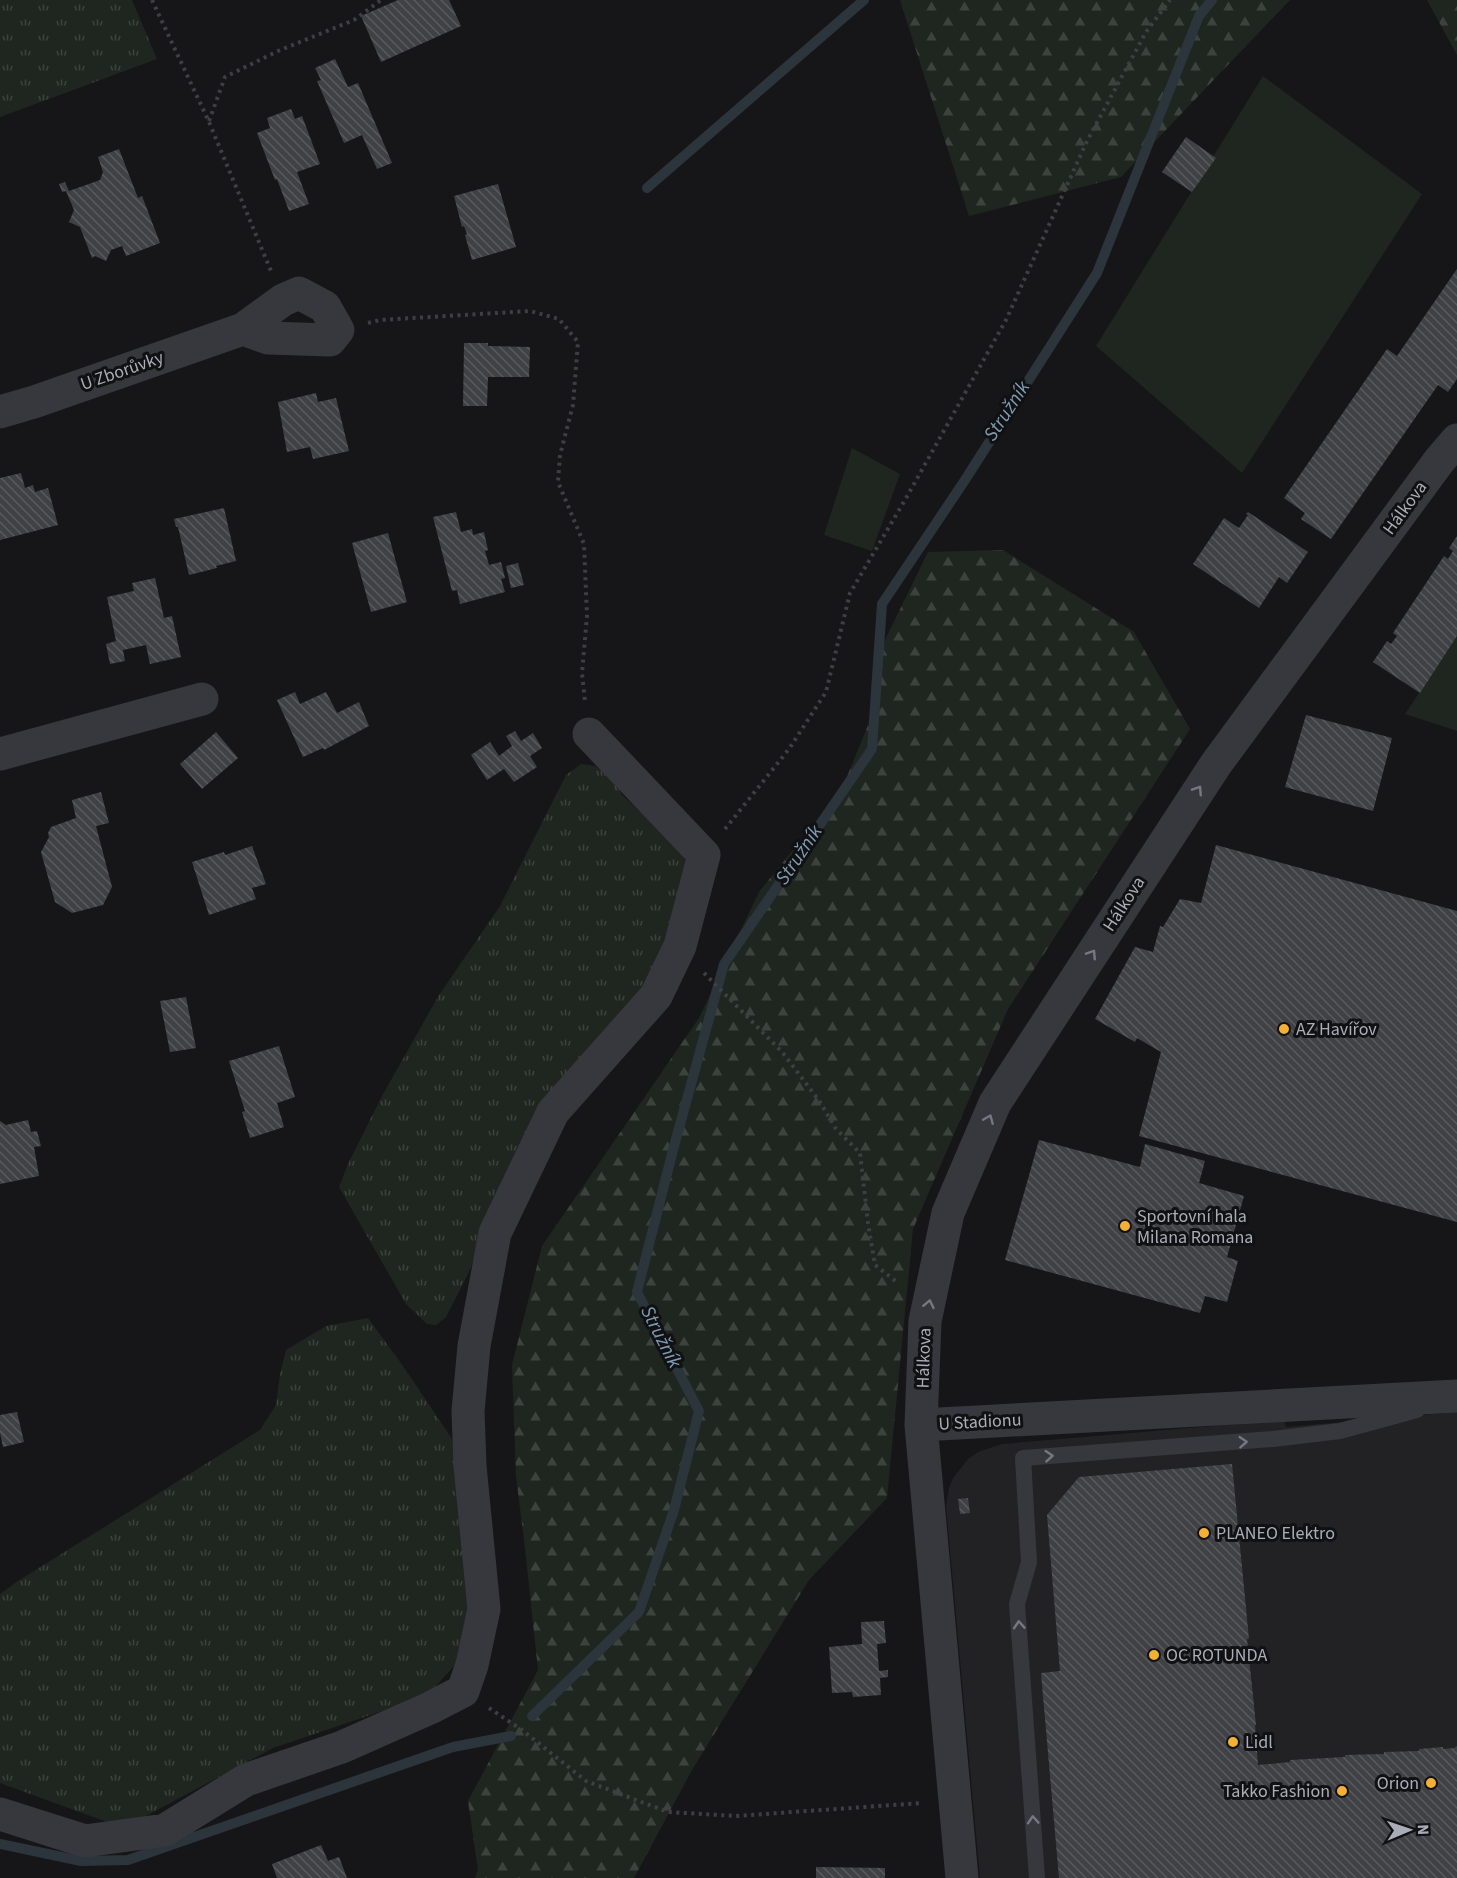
<svg xmlns="http://www.w3.org/2000/svg" width="1457" height="1878" font-family="'Source Sans 3',sans-serif">
<style>
.built{fill:#222225}
.grass{fill:url(#grass-tufts)}
.forest{fill:url(#forest-firs)}
.green{fill:#1e261f}
.lines{fill:none;stroke-linecap:round;stroke-linejoin:round}
.stream{stroke:#2c353c;stroke-width:10}
.building{fill:url(#building-back-hatch)}
.path{stroke:#3d3f44;stroke-width:4;stroke-dasharray:3 4.5;stroke-linecap:butt}
.lane{stroke:#37383d;stroke-width:16}
.street{stroke:#37383d;stroke-width:33}
.oneway{stroke:#757881}
.poi-dot{fill:#f2b134;stroke:#111113;stroke-width:2}
.labels{text-anchor:middle;dominant-baseline:central;stroke-width:6;stroke-linejoin:round;paint-order:stroke}
.street-label{font-size:18px;fill:#a8adb8;stroke:#111113}
.poi-label{font-size:18px;fill:#a8adb8;stroke:#111113;text-anchor:start}
.water-label{font-size:20px;font-style:italic;fill:#7f9bb3;stroke:#111113}
</style>
<defs>
<pattern id="grass-tufts" width="24" height="20" patternUnits="userSpaceOnUse" patternTransform="scale(1.5)"><rect width="24" height="20" fill="#1e261f"/><path d="M3 7l-1-3M5 7V3M7 7l1-3M15 17l-1-3M17 17v-4M19 17l1-3" fill="none" stroke="#3c433d"/></pattern>
<pattern id="forest-firs" width="22" height="20" patternUnits="userSpaceOnUse" patternTransform="scale(1.5)"><rect width="22" height="20" fill="#1e261f"/><path d="M5 1l3.5 6h-7zM16 11l3.5 6h-7z" fill="#3c433d"/></pattern>
<pattern id="building-back-hatch" width="6" height="6" patternUnits="userSpaceOnUse" patternTransform="scale(1.5)"><rect width="6" height="6" fill="#404145"/><path d="M-1 5l2 2M0 0l6 6M5-1l2 2" fill="none" stroke="#595a5e"/></pattern>
</defs>
<rect width="100%" height="100%" fill="#161618"/>
<!-- built -->
<path class="built" d="M1457,1412v466h-477l-34,-372 3,-18 4,-10 15,-19 10,-7 24,-8 282,-24 2,7z"/>
<!-- grass -->
<path class="grass" d="M0,0h132l25,59 -157,58z
M581,764l14,2 19,14 8,15 39,35 22,26 8,19 -40,99 -32,51 -119,169 -32,80 -22,43 -10,8 -9,-1 -21,-20 -67,-117 9,-23 34,-68 57,-101 61,-89 66,-131z
M368,1318l35,48 49,73 16,105 4,77 -9,35 -29,32 -46,21 -115,39 -129,69 -37,5 -107,-39v-189l18,-13 242,-151 16,-25 4,-31 6,-24 40,-24z"/>
<!-- forest -->
<path class="forest" d="M900,0h390l-169,177 -152,39z
M1427,0h30v55z
M1003,550l131,82 56,97 -182,280 -95,220 -26,269 -78,82 -117,190 -58,108h-159l3,-8 -10,-69 70,-131 -13,-122 -9,-72 -4,-111 30,-119 157,-228 60,-126 83,-103 31,-76 9,-67 46,-94z"/>
<!-- green -->
<path class="green" d="M1263,76l159,118 -180,279 -146,-127z
M852,448l48,26 -28,77 -48,-16z
M1457,636v95l-52,-17z"/>
<g class="lines">
<!-- stream -->
<path class="stream" d="M647,188l217,-188
M532,1716l107,-104 35,-102 25,-99 -62,-119 36,-142 51,-186 148,-215 10,-145 83,-124 132,-207 102,-257 13,-16
M0,1844l81,17 47,-1 325,-113 58,-11"/>
</g>
<!-- building -->
<path class="building" d="M398,0h51l12,26 -80,36 -20,-46z
M335,59l13,28 10,-4 34,80 -15,6 -15,-34 -18,8 -27,-62 4,-1 -6,-12z
M291,109l4,10 7,-3 18,48 -23,8 12,32 -20,7 -12,-32 -2,1 -18,-47 13,-5 -3,-10z
M1186,137l30,21 -24,34 -30,-20z
M119,149l19,49 4,-2 18,47 -34,13 -4,-10 -11,4 -5,11 -11,-5 -3,2 -12,-31 -11,-5 5,-12 -8,-19 -4,1 -3,-8 6,-2 4,9 31,-11 3,-8 -5,-15z
M498,184l18,63 -44,13 -7,-25 2,-1 -3,-8 -2,1 -8,-31z
M1457,269v110l-9,13 -10,-7 -107,154 -30,-20 4,-6 -21,-15 103,-149 10,7z
M464,343h24v3l42,1 -1,30h-41l-1,29h-24z
M316,393l2,9 18,-4 13,53 -36,8 -3,-12 -23,5 -9,-50z
M21,473l4,15 8,-3 2,7 13,-4 10,37 -58,15v-62z
M224,508l12,53 -20,5 1,2 -28,7 -11,-48h-2l-2,-8z
M456,512l5,20 11,-3 1,6 11,-3 4,18 -3,1 4,14 12,-3 4,16 -4,1 4,13 -45,12 -3,-14 -5,1 -19,-74z
M1248,512l60,40 -21,31 -8,-6 -20,31 -66,-44 31,-46 15,10 9,-13 -2,-1z
M388,533l19,69 -36,10 -19,-69z
M1457,536v100l-37,57 -47,-31 14,-21 4,3 6,-8 -4,-3 51,-77 4,3 5,-8 -4,-3z
M518,563l6,22 -13,3 -5,-22z
M155,578l9,40 8,-2 9,41 -31,7 -4,-19 -23,5 2,11 -15,3 -4,-20 10,-3 -9,-44 27,-6 -2,-8z
M295,692l5,12 26,-12 11,21 22,-11 10,24 -45,24 -1,-2 -20,9 -26,-57z
M1306,715l86,23 -19,73 -88,-24z
M515,731l6,10 12,-8 9,15 -12,8 7,11 -23,15 -10,-13 -17,11 -16,-25 19,-13 9,14 13,-10 -6,-10z
M216,732l22,26 -36,31 -22,-25z
M101,792l8,31 -13,3 16,61 -9,18 -31,8 -17,-11 -14,-50 8,-15 -1,-4 3,-6 25,-9 -4,-18z
M1216,845l241,66v311l-318,-86 22,-84 -24,-14 -2,4 -40,-23 40,-72 18,5 7,-26 3,1 17,-28 21,4z
M252,846l14,38 -14,4 4,11 -47,16 -17,-53 32,-10 1,3z
M186,997l10,51 -26,4 -10,-51z
M279,1046l16,51 -18,6 7,24 -34,11 -8,-26 3,-1 -16,-50z
M28,1120l3,12 6,-1 4,15 -7,1 5,29 -39,8v-63l6,4z
M1039,1140l101,27 5,-23 60,17 -6,22 45,13 -17,61 11,4 -11,41 -22,-6 -5,17 -195,-53z
M17,1412l7,30 -21,5 -3,-14v-18z
M1232,1464l17,175h-2l9,86h-1l3,40 32,-3v-2l55,-3v-2l39,-1v-2l35,-1v-2l24,-2v2l11,-1 3,-2v132h-398l-18,-205 19,-2 -13,-156 32,-38z
M968,1498l2,15 -10,1 -2,-15z
M884,1621l2,22 -9,1 2,27 9,-1v7l-8,1 1,17 -28,2 -1,-5 -20,1 -3,-46 33,-3 -1,-22z
M321,1845l7,16 11,-4 8,21h-70l-5,-14z
M816,1867l69,1v10h-69z"/>
<g class="lines">
<!-- path -->
<path class="path" d="M152,0l57,122 62,149
M209,121l16,-44 53,-26 76,-31 27,-20
M368,323l12,-3 150,-9 29,8 19,23 -5,63 -13,50 -2,27 26,62 3,72 -5,57 3,28
M725,829l64,-80 37,-57 24,-99 55,-93 101,-180 81,-179 59,-109 24,-32
M704,973l79,80 37,49 16,27 24,24 8,70 7,42 23,18
M489,1708l33,22 64,51 82,31 68,4 186,-13"/>
<!-- lane -->
<path class="lane" d="M1037,1878l-20,-274 12,-42 -6,-104 250,-19 67,-8 77,-21"/>
<!-- street -->
<path class="street" d="M0,412l34,-10 209,-73 40,-29 16,-7 26,14 13,23 -8,10 -62,-2 -25,-9
M0,754l202,-55
M921,1425l536,-29
M0,1814l85,27 80,-11 81,-50 96,-33 88,-39 33,-17 9,-26 12,-56 -14,-143 -2,-55 6,-65 21,-113 58,-121 103,-116 24,-50 24,-91 -115,-121
M962,1878l-41,-453 4,-104 23,-108 47,-110 221,-339 223,-303 18,-21"/>
</g>
<!-- one-way arrows -->
<defs><path id="oneway-chevron" d="M-2-3.5L2.5 0L-2 3.5" fill="none" stroke-width="1.6" stroke-linecap="round" stroke-linejoin="round" transform="scale(1.5)"/></defs>
<g class="oneway">
<use href="#oneway-chevron" transform="translate(1198 790) rotate(-57)"/>
<use href="#oneway-chevron" transform="translate(1092 954) rotate(-57)"/>
<use href="#oneway-chevron" transform="translate(989 1119) rotate(-67)"/>
<use href="#oneway-chevron" transform="translate(929 1304) rotate(-78)"/>
<use href="#oneway-chevron" transform="translate(1243 1442) rotate(-4)"/>
<use href="#oneway-chevron" transform="translate(1049 1456) rotate(-4)"/>
<use href="#oneway-chevron" transform="translate(1019 1625) rotate(-94)"/>
<use href="#oneway-chevron" transform="translate(1033 1820) rotate(-94)"/>
</g>
<!-- markers -->
<g class="poi-dot">
<circle cx="1284" cy="1029" r="6"/>
<circle cx="1125" cy="1226" r="6"/>
<circle cx="1204" cy="1533" r="6"/>
<circle cx="1154" cy="1655" r="6"/>
<circle cx="1233" cy="1742" r="6"/>
<circle cx="1431" cy="1783" r="6"/>
<circle cx="1342" cy="1791" r="6"/>
</g>
<g class="labels">
<!-- street labels -->
<g class="street-label">
<text transform="translate(122 371) rotate(-19)">U Zborůvky</text>
<text transform="translate(1405 508) rotate(-54)">Hálkova</text>
<text transform="translate(1124 904) rotate(-57)">Hálkova</text>
<text transform="translate(924 1358) rotate(-88)">Hálkova</text>
<text transform="translate(980 1422) rotate(-3)">U Stadionu</text>
</g>
<!-- poi labels -->
<g class="poi-label">
<text x="1296" y="1029">AZ Havířov</text>
<text x="1137" y="1216">Sportovní hala<tspan x="1137" dy="21">Milana Romana</tspan></text>
<text x="1216" y="1533">PLANEO Elektro</text>
<text x="1166" y="1655">OC ROTUNDA</text>
<text x="1245" y="1742">Lidl</text>
<text x="1419" y="1783" text-anchor="end">Orion</text>
<text x="1330" y="1791" text-anchor="end">Takko Fashion</text>
</g>
<!-- water labels -->
<g class="water-label">
<text transform="translate(1007 411) rotate(-57)">Stružník</text>
<text transform="translate(799 855) rotate(-56)">Stružník</text>
<text transform="translate(661 1337) rotate(63)">Stružník</text>
</g>
</g>
<!-- north arrow -->
<g transform="translate(1409 1830) rotate(88)" stroke="#111113" stroke-width="4.5" paint-order="stroke">
<path d="M0-4.5L10 22L0 15L-10 22Z" fill="#a8adb8"/>
<text y="-9" font-size="16" font-weight="bold" text-anchor="middle" fill="#a8adb8">N</text>
</g>
</svg>
